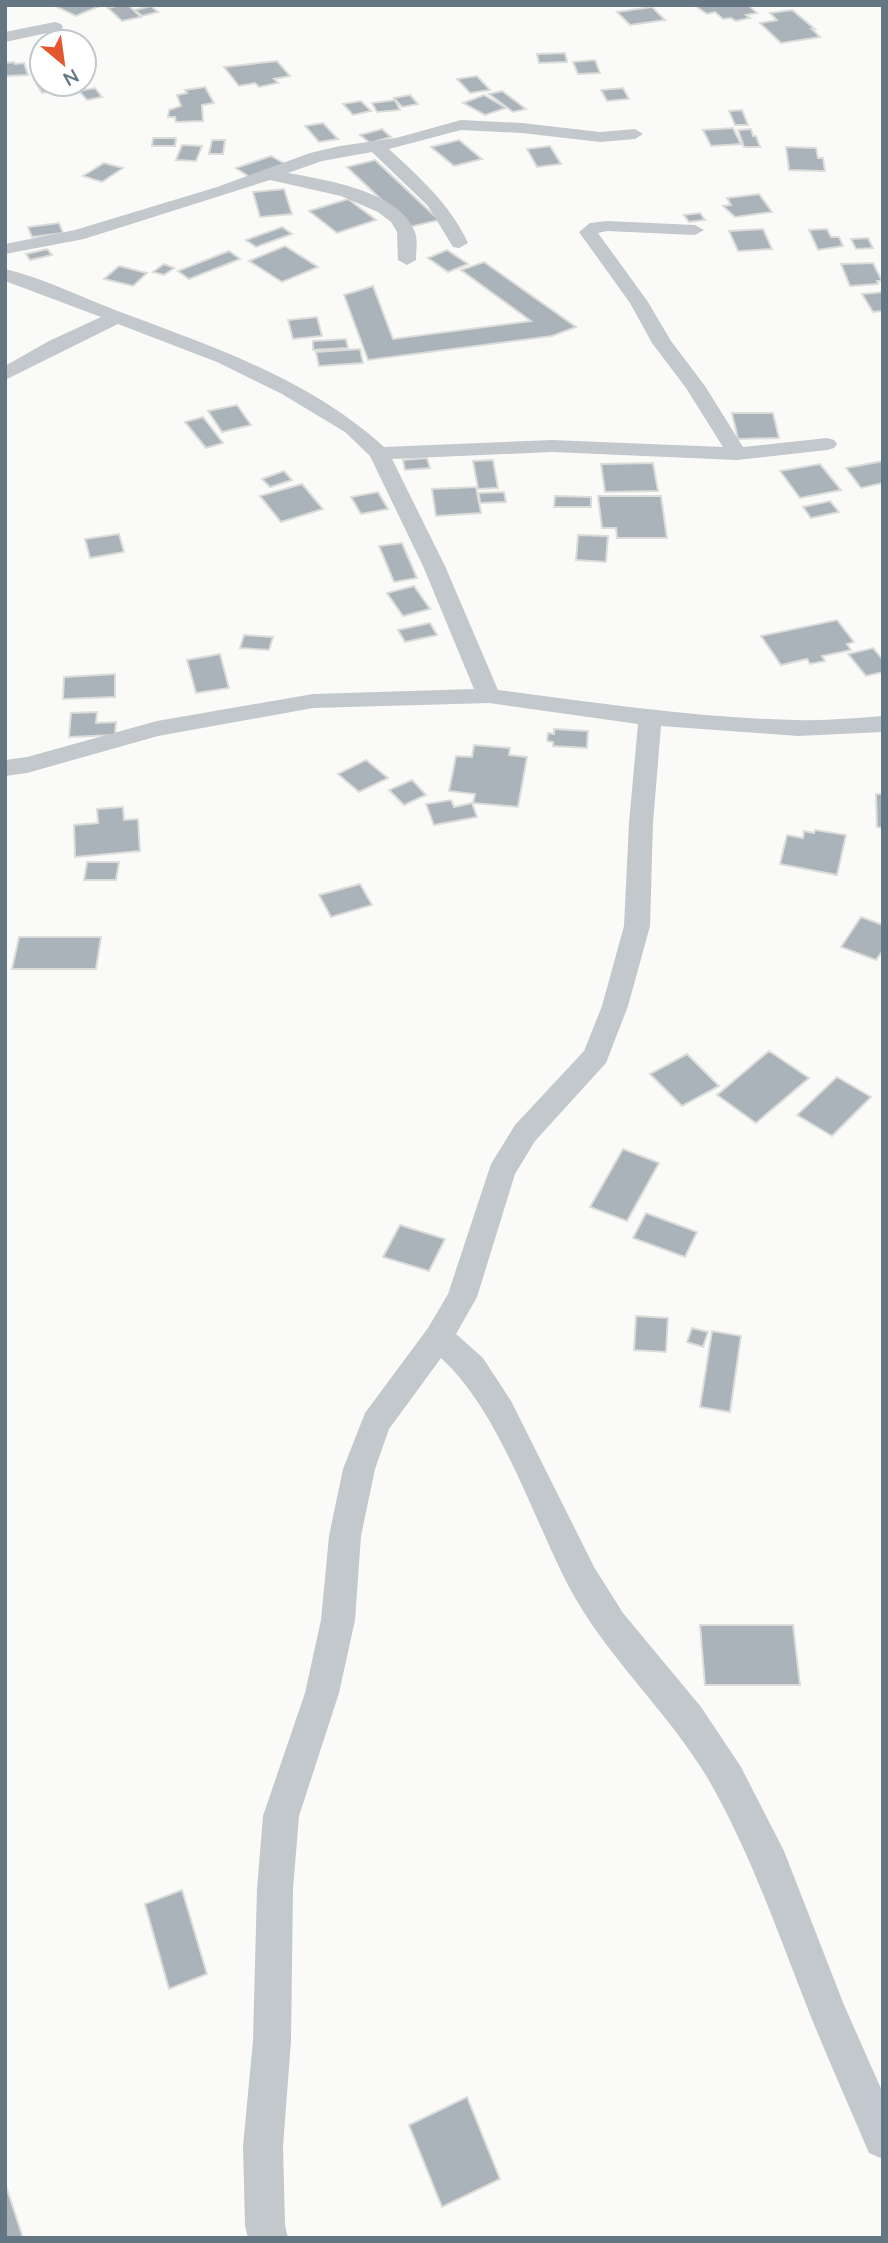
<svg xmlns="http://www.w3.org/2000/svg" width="888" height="2243" font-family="'Nunito Sans',sans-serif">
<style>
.building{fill:#aab3b9;stroke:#dcdcda;stroke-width:2}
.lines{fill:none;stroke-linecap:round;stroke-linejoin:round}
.minor{fill:#c3c8cc;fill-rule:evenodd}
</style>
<rect width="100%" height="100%" fill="#fafaf8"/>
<!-- building -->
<path class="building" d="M53,5h49l-26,11z
M121,5h7l13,12 -19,4 -14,-13z
M694,5h54l9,8 -11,2 4,3 -14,3 -5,-3 -8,1 -8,-7 -8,2z
M151,6l7,6 -16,4 -7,-6z
M652,7l13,13 -35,5 -13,-13z
M792,10l23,19h-3l8,8 -39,6 -21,-20 17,-3 -7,-7z
M565,53l2,9 -28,1 -2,-9z
M595,60l5,13 -22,1 -5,-12z
M277,61l13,15 -16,3 4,4 -19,4 -4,-4 -16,3 -15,-19z
M14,62l1,2 9,-1 4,12 -23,1v-13z
M477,76l13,14 -20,3 -13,-14z
M42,80v4h35l1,3 -36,6 -7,-12z
M205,87l9,16 -12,2 1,16 -27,1 -1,-5h-7l1,-7 12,-4 -4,-11 10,-2 -2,-3z
M95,88l7,9 -15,3 -8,-9z
M623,88l6,11 -22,2 -6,-11z
M502,91l24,18 -13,3 -24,-18z
M410,95l8,9 -16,3 -8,-9z
M484,95l22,13 -21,7 -22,-12z
M395,100l5,10 -23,2 -5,-9z
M361,101l10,10 -18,4 -10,-11z
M742,110l6,15h-13l-6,-14z
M323,123l15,16 -19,3 -14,-16z
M733,128l8,16 -30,2 -8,-16z
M382,129l9,8 -21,6 -10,-8z
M751,129l2,7h3l4,11h-16l-6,-17z
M153,138h23l-1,8h-23z
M212,140h13l-2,14h-14z
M459,140l23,19 -28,7 -23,-19z
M182,145l20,1 -6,15 -20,-1z
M550,146l11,18 -24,3 -10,-18z
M786,147l30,1 2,10h5l2,13 -36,-1z
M271,156l16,9 -36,13 -15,-10z
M375,160l64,60 -29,7 -63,-60z
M104,163l19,5 -21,14 -19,-6z
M284,189l8,25 -32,3 -7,-25z
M759,194l13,18 -37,5 -12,-11 8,-1 -4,-7z
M348,199l28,21 -39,13 -28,-22z
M700,213l5,7 -16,2 -5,-7z
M59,223l4,10 -31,4 -4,-10z
M282,227l10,7 -36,13 -10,-7z
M763,229l9,20 -34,2 -9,-20z
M827,229l4,8h8l4,9 -25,4 -9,-20z
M868,238l5,10 -17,1 -5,-10z
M285,246l33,21 -36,15 -33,-21z
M47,249l5,6 -22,5 -4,-6z
M447,250l21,14 -20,8 -20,-14z
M229,251l11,8 -51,20 -11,-8z
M484,262l92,65 -24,9 -184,24 -24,-65 29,-9 20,53 138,-18 -70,-51z
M873,263l9,18h-5l1,3 -28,2 -9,-22z
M164,264l10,4 -10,7 -11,-3z
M119,266l28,7 -14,13 -29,-7z
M883,292v19l-10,1 -11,-18z
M317,317l5,19 -29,3 -5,-19z
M346,339l2,9 -35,2v-9z
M360,349l3,14 -44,3 -3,-14z
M237,405l14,20 -29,7 -14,-21z
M732,413h41l6,25 -41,1z
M203,417l20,26 -17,5 -21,-26z
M427,458l3,10 -25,2 -2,-10z
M493,460l5,28 -20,1 -5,-28z
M883,461v22l-22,5 -15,-20z
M653,463l5,28 -53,1 -4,-28z
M820,464l21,26 -41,8 -20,-27z
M284,471l8,9 -22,7 -8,-8z
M302,484l21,25 -42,13 -21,-26z
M476,487l5,26 -45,3 -4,-27z
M378,492l10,17 -27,5 -10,-17z
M504,492l2,10 -26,1 -1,-10z
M555,496l36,1v10h-37z
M598,496h63l6,42h-50l-1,-10h-14z
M830,501l9,11 -28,6 -8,-11z
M119,534l5,18 -34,6 -5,-19z
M578,535l30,1 -2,26 -30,-2z
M402,543l15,35 -23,4 -15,-36z
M414,586l16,23 -27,7 -16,-23z
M837,620l17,22 -7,2 4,6 -29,6 3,5 -15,3 -3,-5 -26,6 -20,-29z
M430,623l7,12 -32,7 -7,-12z
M244,635l29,2 -4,13 -29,-2z
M873,648l10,12v12l-17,4 -18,-22z
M220,654l9,34 -33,5 -9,-33z
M115,674v23l-52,2 1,-22z
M97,712l-1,11 20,-1 -1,13 -46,2 2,-24z
M554,729l34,2 -1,17 -34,-2v-4l-6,-1 1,-8 6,1z
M474,745l36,3 -1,7 18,2 -9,50 -45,-4 2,-9 -26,-3 7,-35 16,1z
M366,760l22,18 -29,14 -21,-18z
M412,780l14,15 -22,10 -15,-15z
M876,794h7v34l-6,-1z
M451,800l3,7 18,-4 5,14 -43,8 -8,-21z
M123,807l1,13 14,-1 2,32 -65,6 -1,-32 24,-2 -1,-14z
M815,830l31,5 -9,40 -57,-11 7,-29 16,3 1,-7 10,2z
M87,862h32l-3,18h-32z
M360,884l12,21 -41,12 -12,-22z
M861,917l22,8v25l-7,10 -35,-13z
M19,937h82l-5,32h-84z
M769,1051l40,27 -53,45 -39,-28z
M687,1054l32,32 -37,20 -32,-32z
M837,1077l34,20 -39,39 -35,-21z
M623,1149l36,14 -32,58 -37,-14z
M646,1213l51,19 -12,25 -52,-19z
M400,1225l45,14 -16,32 -46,-14z
M636,1316l32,2 -2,34 -32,-2z
M692,1328l16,4 -5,15 -16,-5z
M712,1331l29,5 -11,76 -30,-5z
M700,1625h93l7,60h-95z
M182,1890l25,84 -38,15 -24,-85z
M467,2097l33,82 -58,28 -33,-82z
M5,2183l18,55h-18z"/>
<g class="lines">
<!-- minor -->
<path class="minor" d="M55,22l6,2 2,3 -2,3 -56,12v-10z
M461,120l61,3 78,9 35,-3 8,5 -8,5 -35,3 -78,-9 -61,-3 -72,19c31,29 61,55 79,94l-9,5 -6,-1 -25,-41 -56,-54 -50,9 -34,12c38,7 112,18 127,59 3,8 1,19 1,28l-9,5 -9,-5 -1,-28 -6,-10 -13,-10 -37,-16 -71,-16 -186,59 -79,15v-10l70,-14 142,-43 93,-34 30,-7 56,-8z
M607,221l88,4 9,5 -9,5 -88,-4 -9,2 50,69 23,39 34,45 38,61 84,-9 7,2 3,4 -3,4 -7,2 -90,10 -185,-8 -160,7 53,107 53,124c99,13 199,28 299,30 28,1 57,-2 86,-4v16l-85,4 -137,-10 -8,97 -3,103 -22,80 -22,57 -71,78 -20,33 -38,123 -21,37 27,24 28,43 83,166 29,46 78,94 40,60 43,84 60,154 39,88v66l-14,-6c-20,-47 -41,-94 -60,-141 -29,-74 -55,-149 -93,-219 -40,-75 -107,-131 -147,-206 -37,-71 -69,-175 -128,-229l-52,71 -14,40 -14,67 -6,84 -16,73 -40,123 -6,73 -2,152 -8,105 2,79 3,13h-40l-3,-13 -2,-79 10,-105 4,-152 6,-73 42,-123 16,-73 8,-84 14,-67 22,-56 63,-85 20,-34 43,-130 24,-39 69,-74 18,-45 22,-80 5,-103 9,-99 -149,-21 -176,5 -155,28 -131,37 -22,3v-16l22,-3 130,-36 156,-27 161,-5 -51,-123 -53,-110 -25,-24 -63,-38 -65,-32 -99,-38 -113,56v-14l44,-25 52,-24 -96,-36v-12c38,9 74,27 110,41 93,35 194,68 269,137l168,-7 171,7 -37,-59 -34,-45 -22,-40 -51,-71 11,-9z"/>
</g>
<!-- border -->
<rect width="888" height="2243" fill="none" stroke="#657683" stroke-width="14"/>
<!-- north arrow -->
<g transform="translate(63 63) rotate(151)"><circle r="33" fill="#ffffff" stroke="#c1c8cd" stroke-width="2"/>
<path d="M0-5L12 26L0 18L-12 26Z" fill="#e4572e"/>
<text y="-10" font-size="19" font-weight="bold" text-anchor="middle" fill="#657683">N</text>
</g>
</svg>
